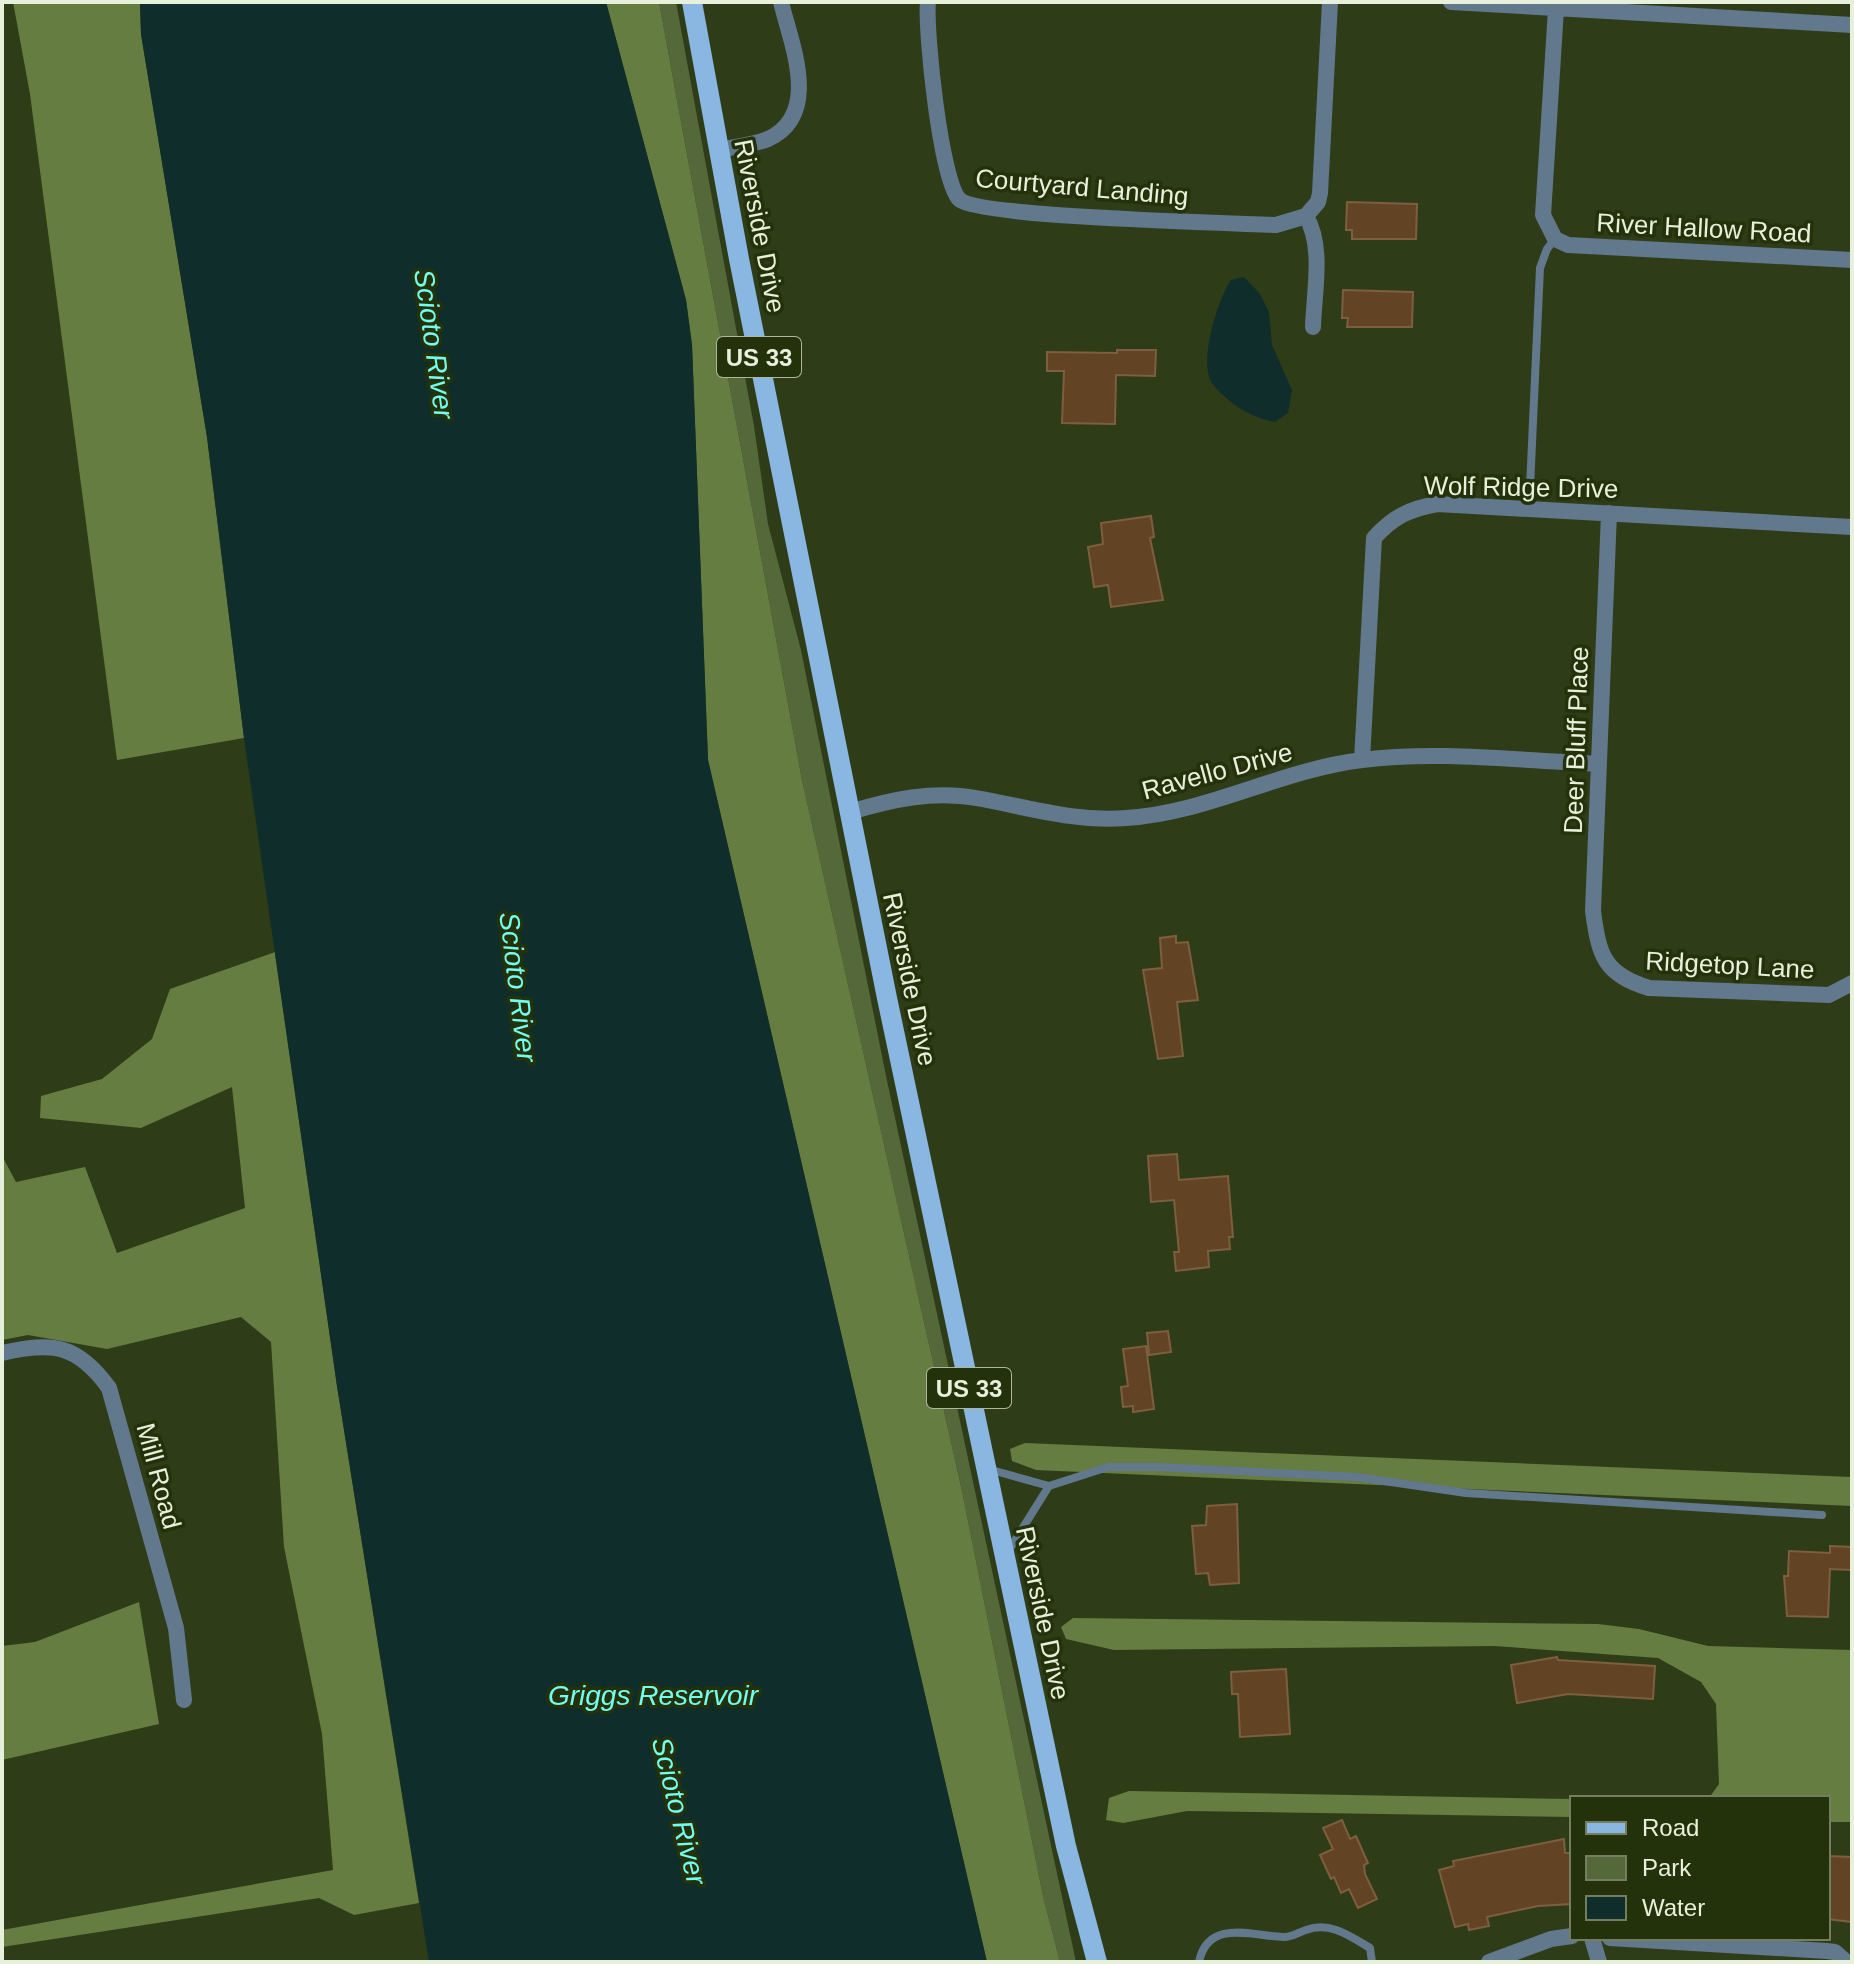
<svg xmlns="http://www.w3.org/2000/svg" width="1854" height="1964" font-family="Arial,sans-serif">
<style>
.green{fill:#55683a}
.forest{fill:#657d40}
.water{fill:#0f2d2a}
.building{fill:#624424;stroke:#7d5e3e;stroke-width:2}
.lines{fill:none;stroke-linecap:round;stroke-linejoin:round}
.service{stroke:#62788c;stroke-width:8}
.minor{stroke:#62788c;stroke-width:16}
.primary{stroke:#89b7e1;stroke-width:20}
.labels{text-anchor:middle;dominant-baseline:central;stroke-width:7;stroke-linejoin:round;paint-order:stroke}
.shield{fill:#24320c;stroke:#acb79c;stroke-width:2}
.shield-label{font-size:24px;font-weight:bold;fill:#e6f0da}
.street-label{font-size:26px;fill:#e6f0da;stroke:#24320c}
.water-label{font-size:28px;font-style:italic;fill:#74fcef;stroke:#24320c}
</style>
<rect width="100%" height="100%" fill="#2e3d17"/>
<!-- green -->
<path class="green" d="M659,2h17l78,424 14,98 33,126 85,426 190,886h-16l-17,-66 -81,-405 -160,-711z"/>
<!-- forest -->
<path class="forest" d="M13,2h127l1,32 66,403 37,301 -127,22 -87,-666z
M606,2h53l143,778 160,711 81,405 17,66h-73l-279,-1202 -16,-415 -6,-45z
M275,952l62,434 82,517 -65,12 -35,-17 -317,49v-17l331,-60 -11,-136 -38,-187 -13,-205 -30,-25 -134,32 -79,-14 -26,5v-184l14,26 69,-15 32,86 128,-45 -13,-121 -91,41 -101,-10 1,-22 61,-17 50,-40 18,-50z
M1025,1443l827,34v29l-816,-36 -24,-9 -2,-12z
M139,1602l20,122 -157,36v-114l33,-4z
M1073,1618l525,6 41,5 69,17 144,4v172h-24v-24h-119l10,-14 -3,-80 -15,-22 -43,-24 -164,-12 -380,4 -48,-11 -5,-12z
M1129,1791l443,8v18l-385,-6 -64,12 -17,-3 3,-22z"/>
<!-- water -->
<path class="water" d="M140,2h466l80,298 6,45 16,415 279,1202h-558l-92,-576 -93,-648 -37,-301 -66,-403z
M1244,277l16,17 9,18 3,33 20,45 -4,23 -13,9c-22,-3 -49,-20 -63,-39 -14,-21 6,-84 19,-103z"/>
<!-- building -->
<path class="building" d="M1347,202l70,2 -1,35h-64v-9h-6z
M1343,290l70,2 -1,35h-65l1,-9h-6z
M1117,350h39l-1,26 -39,-1 -1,49 -53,-1 2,-52h-17v-19l70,1z
M1151,516l3,21 -4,1 13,62 -52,7 -3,-22 -14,2 -6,-40 15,-3 -2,-21z
M1176,936v7l12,-1 10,58 -21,2 6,54 -25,3 -15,-89 19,-2 -2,-30z
M1177,1154l2,26 49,-4 5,61h-4l1,12 -22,2 1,16 -33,4 -2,-19h5l-5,-52 -23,2 -3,-46z
M1168,1331l3,21 -22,3 -2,-22z
M1146,1346l8,63 -21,3v-6l-10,1 -2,-20 7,-1 -5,-37z
M1237,1504l2,79 -29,2 -2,-12 -12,1 -4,-48 14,-1 1,-19z
M1830,1546l22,1v23l-22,-1 -2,48 -41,-1 -3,-40h4l1,-25 41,2z
M1557,1657l1,3 97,6 -2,33 -85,-5 -51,9 -6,-38z
M1286,1669l4,65 -50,3 -2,-43h-6l-1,-22z
M1342,1820l8,19 6,-3 12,27 -4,2 1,9 12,25 -19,9 -9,-19 -8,4 -7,-16 -3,2 -11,-24 13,-6 -10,-21z
M1564,1839l1,14h6l1,51 -34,2 -51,11 2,9 -20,4 -1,-6 -13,3 -16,-57 15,-4 -1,-5z
M1828,1856l24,1v65l-24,-3z"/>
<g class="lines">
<!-- service -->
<path class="service" d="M1529,509l11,-241 7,-19 8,-10
M988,1469l61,17 -42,67
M1049,1486l59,-19h49l200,10 109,16 356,22
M1199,1962c9,-44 55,-26 84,-25 8,1 16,-5 23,-7 24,-9 44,6 64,18l2,14"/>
<!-- minor -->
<path class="minor" d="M928,2c-3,28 13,182 32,198 21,17 271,23 316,25l30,-9
M1451,2l401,23
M1556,9l-13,206 12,24 13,6 284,15
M718,150c16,-3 35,-5 50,-11 54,-25 23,-95 13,-137
M1313,327c1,-36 11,-80 -7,-111l12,-14 2,-9 10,-191
M1609,513l-16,398c6,45 11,63 56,77l180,7 23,-12
M1362,760l12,-222c19,-21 35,-29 63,-34l415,23
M850,812c40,-12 83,-22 126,-14 51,9 97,24 150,20 82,-5 154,-48 236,-58 77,-10 159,1 237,4
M2,1353c51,-12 76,-8 107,35l67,240 8,72
M1592,1938l7,24
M1610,1938l217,13 8,1 11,10
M1489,1962l62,-23 21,-3"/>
<!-- primary -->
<path class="primary" d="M692,2l47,257 148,739 179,848 31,116"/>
</g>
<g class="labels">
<!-- shield labels -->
<g class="shield">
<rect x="717" y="337" width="84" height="40" rx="6"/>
<rect x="927" y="1368" width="84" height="40" rx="6"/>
</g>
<g class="shield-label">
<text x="759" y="357">US 33</text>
<text x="969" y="1388">US 33</text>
</g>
<!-- street labels -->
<g class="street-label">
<text transform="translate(1082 187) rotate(5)">Courtyard Landing</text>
<text transform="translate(760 226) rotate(79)">Riverside Drive</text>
<text transform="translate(1704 228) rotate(3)">River Hallow Road</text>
<text transform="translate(1521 487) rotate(1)">Wolf Ridge Drive</text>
<text transform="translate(1576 740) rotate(-88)">Deer Bluff Place</text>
<text transform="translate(1217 771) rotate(-15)">Ravello Drive</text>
<text transform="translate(1730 965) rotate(3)">Ridgetop Lane</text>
<text transform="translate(910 979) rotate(78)">Riverside Drive</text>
<text transform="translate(159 1476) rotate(75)">Mill Road</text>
<text transform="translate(1043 1613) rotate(78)">Riverside Drive</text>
</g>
<!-- water labels -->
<g class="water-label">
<text transform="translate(434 344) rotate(82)">Scioto River</text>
<text transform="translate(518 987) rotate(83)">Scioto River</text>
<text x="653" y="1695">Griggs Reservoir</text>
<text transform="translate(679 1811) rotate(76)">Scioto River</text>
</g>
</g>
<!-- border -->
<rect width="1854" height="1964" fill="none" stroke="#e6f0da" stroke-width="8"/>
<!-- legend -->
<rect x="1570" y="1796" width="260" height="144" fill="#24320c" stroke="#727e5e" stroke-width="2"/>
<rect x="1586" y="1822" width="40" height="12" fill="#89b7e1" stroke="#727e5e" stroke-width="2"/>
<text x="1642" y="1836" font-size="24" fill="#e6f0da">Road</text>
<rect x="1586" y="1856" width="40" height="24" fill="#55683a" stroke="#727e5e" stroke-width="2"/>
<text x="1642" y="1876" font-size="24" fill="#e6f0da">Park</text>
<rect x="1586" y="1896" width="40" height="24" fill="#0f2d2a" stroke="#727e5e" stroke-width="2"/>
<text x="1642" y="1916" font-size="24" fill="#e6f0da">Water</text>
</svg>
